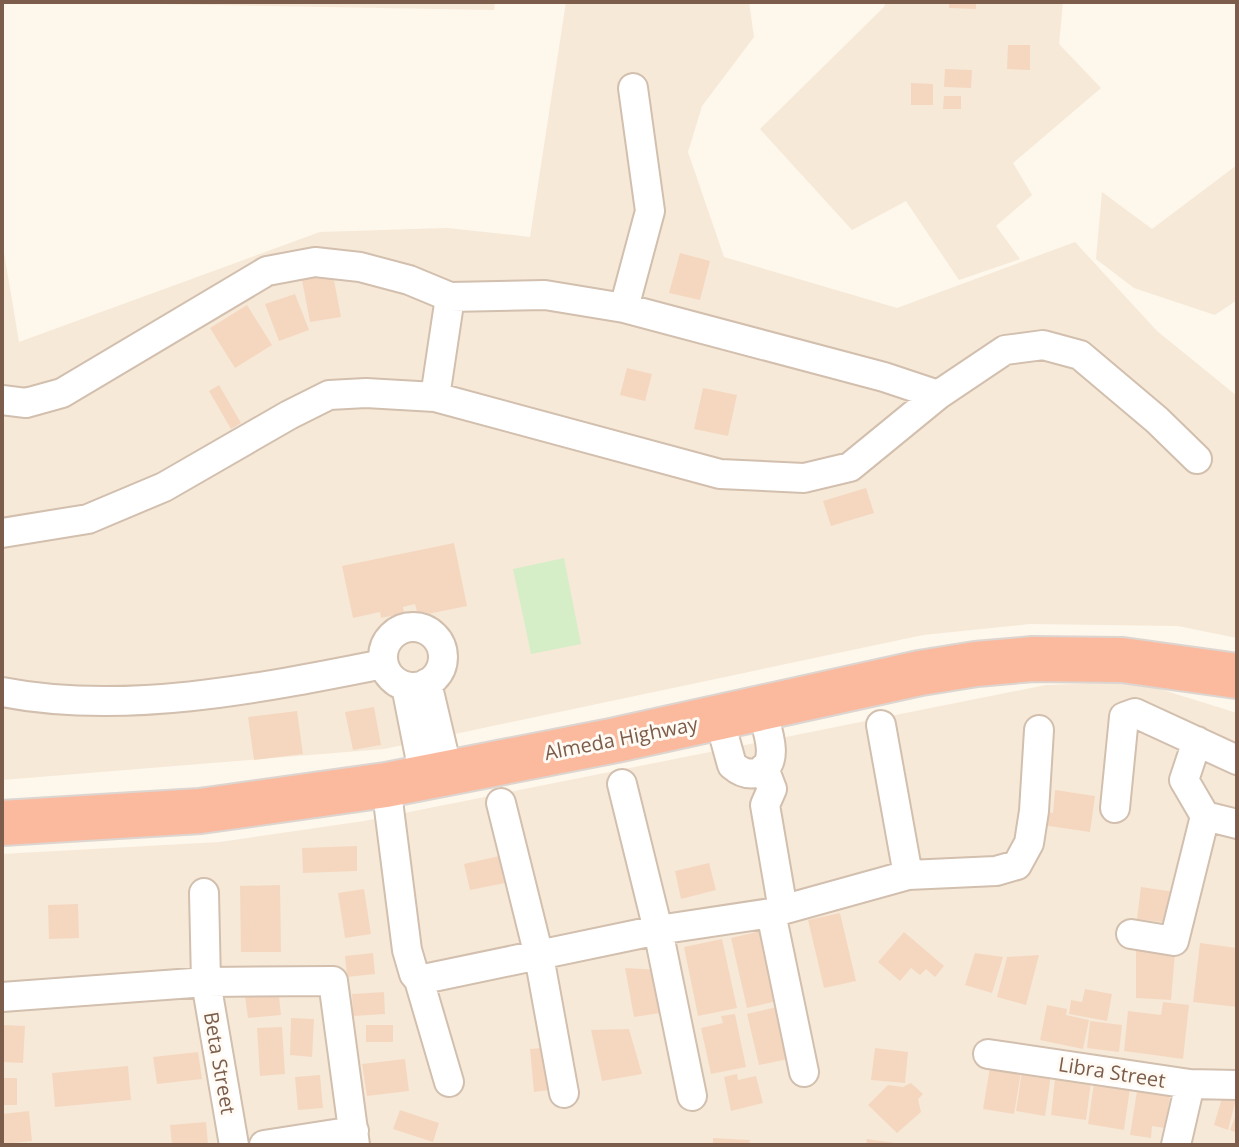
<svg xmlns="http://www.w3.org/2000/svg" width="1239" height="1147" font-family="'Open Sans',sans-serif">
<style>
.residential{fill:#f6e9d8}
.pitch{fill:#d6eec7}
.building{fill:#f5d7c0}
.lines{fill:none;stroke-linecap:round;stroke-linejoin:round}
.street-casing{stroke:#d2bfae;stroke-width:32}
.highway-casing{stroke:#ddd5d0;stroke-width:48}
.street{stroke:#fff;stroke-width:28}
.highway{stroke:#fbb99e;stroke-width:44}
.labels{text-anchor:middle;dominant-baseline:central;stroke-width:6;stroke-linejoin:round;paint-order:stroke}
.street-label{font-size:20px;fill:#7c5d4b;stroke:#fffaf3}
</style>
<rect width="100%" height="100%" fill="#fef7eb"/>
<!-- residential -->
<path class="residential" d="M39,2h456l-1,8z
M566,2h183l5,35 -52,69 -14,46 36,105 173,51 178,-66 82,89 80,65v242l-59,-12 -148,-2 -107,11 -539,114 -382,31v-539l17,101 301,-110 127,-4 83,9z
M886,2h177l-4,42 42,44 -88,75 19,32 -36,31 24,33 -61,21 -53,-79 -54,29 -92,-101 124,-122z
M1237,165v135l-22,15 -81,-27 -38,-29 6,-67 50,37z
M1137,682l100,31v432h-1235v-291l218,-12 144,-21 682,-136z"/>
<!-- pitch -->
<path class="pitch" d="M564,558l17,86 -50,10 -18,-85z"/>
<!-- building -->
<path class="building" d="M949,2h27v7l-27,-1z
M1008,45h22v25l-23,-1z
M945,69l27,1 -1,18 -27,-1z
M911,83l22,1v21h-22z
M944,96h17v13h-18z
M680,253l30,8 -10,39 -31,-7z
M333,275l8,42 -31,5 -8,-42z
M295,294l14,36 -30,11 -14,-37z
M247,305l25,40 -37,23 -25,-40z
M627,368l25,6 -7,27 -25,-6z
M219,385l22,38 -10,6 -22,-38z
M703,388l34,7 -9,41 -34,-7z
M866,488l8,25 -43,13 -8,-25z
M454,543l13,63 -49,10 -3,-12 -12,3 1,6 -23,5 -1,-6 -27,6 -11,-52z
M374,707l7,38 -28,5 -8,-38z
M297,711l6,43 -49,6 -6,-43z
M1055,790l40,6 -5,36 -48,-7 1,-14 10,2z
M357,846v25l-54,2 -1,-25z
M504,855l6,27 -40,8 -6,-26z
M709,863l7,27 -35,9 -6,-28z
M280,885l1,67h-40l-1,-66z
M1141,887l34,5 -5,31 -33,-4z
M364,889l7,45 -26,4 -7,-45z
M78,904l1,34 -30,1 -1,-34z
M840,913l16,68 -32,7 -16,-68z
M765,930l16,70 -34,8 -16,-70z
M904,932l40,34 -9,11 -9,-8 -6,6 -9,-7 -11,13 -22,-19z
M722,939l15,69 -39,8 -14,-69z
M1200,943l37,5v59l-44,-5z
M1136,950l39,3 -4,47 -35,-2z
M373,953l2,21 -28,3 -2,-21z
M975,953l28,4 -11,36 -27,-8z
M1039,955l-13,50 -29,-8 10,-40z
M625,968l35,2 7,42 -33,5z
M278,986l3,29 -33,3 -4,-29z
M1085,989l27,5 -5,27 -38,-7 2,-14 11,2z
M384,992l1,22 -32,2 -1,-22z
M1163,1002l26,3 -6,54 -59,-8 4,-40 33,4z
M1047,1005l20,4 -1,6 23,5 -6,29 -43,-9z
M781,1006l12,52 -34,7 -12,-51z
M735,1014l11,53 -35,7 -10,-46 22,-5 -2,-7z
M291,1018l23,1 -2,38 -22,-2z
M1090,1021l32,4 -3,27 -32,-4z
M2,1025l23,1 -2,37 -21,-1z
M366,1025h27v17h-27z
M282,1027l3,47 -25,2 -3,-48z
M629,1029l13,45 -40,7 -11,-51z
M552,1047l4,42 -22,3 -4,-43z
M875,1048l33,4 -3,31 -34,-3z
M198,1052l4,27 -45,5 -4,-27z
M405,1059l4,32 -42,5 -5,-32z
M128,1066l3,34 -76,7 -3,-34z
M990,1067l31,5 -7,42 -31,-5z
M1022,1071l29,4 -6,41 -29,-5z
M737,1074l1,6 18,-4 7,27 -32,8 -7,-34z
M320,1075l3,33 -25,2 -3,-33z
M2,1078h15v27h-15z
M1055,1078l36,4 -5,38 -35,-5z
M911,1083l12,11 -5,5 3,13 -24,21 -29,-28 20,-20 15,2z
M1094,1083l36,5 -6,42 -36,-6z
M1138,1085l33,5 -6,38 -13,-2 -1,12 -21,-3z
M1224,1091l13,4 -9,35 -14,-5z
M400,1110l39,13 -6,19 -40,-13z
M29,1111l3,30 -30,3v-30z
M1237,1112v21l-7,-3z
M206,1122l2,23h-36l-2,-20z
M713,1138l37,2 -1,5h-36z
M867,1139l28,4v2h-29z"/>
<g class="lines">
<!-- street casing -->
<g class="street-casing">
<path id="street" d="M624,308l26,-97 -17,-123
M435,397l15,-100
M2,400l24,3 36,-10 205,-122 48,-9 45,5 49,13 41,17 95,-2 79,13 260,69 54,18
M2,533l86,-14 76,-32 125,-72 40,-20 37,-2 69,4 285,77 84,4 46,-11 88,-72 67,-45 38,-5 37,10 77,65 40,39
M383 657a30 30 0 1 1 60 0a30 30 0 1 1-60 0Z
M427,683l21,89
M406,686l18,91
M2,692c123,24 260,-4 381,-28
M719,718l13,47c7,6 14,10 24,8 27,-7 10,-47 5,-65
M881,725l27,150
M1197,741l-13,39 21,36
M764,768l8,21 -7,16 18,105
M622,784l36,146 34,166
M386,785l21,165 7,24 5,6 239,-50 113,-17 137,-38 88,-4 21,-6 12,-22 5,-32 5,-81
M501,803l38,153 25,137
M1115,808l9,-91 11,-4 102,47
M204,893l2,89 28,163
M771,913l33,159
M1131,934l43,7 31,-125 32,8
M419,980l30,102
M2,997l204,-15 127,-1 22,164
M988,1054l202,30 47,1
M264,1145l90,-14
M1176,1145l14,-61"/>
</g>
<!-- highway casing -->
<g class="highway-casing">
<path id="highway" d="M2,823l198,-12 186,-26 230,-45 304,-67 56,-9 57,-5 89,1 115,16"/>
</g>
<!-- street -->
<use href="#street" class="street"/>
<!-- highway -->
<use href="#highway" class="highway"/>
</g>
<g class="labels">
<!-- street labels -->
<g class="street-label">
<text transform="translate(621 738) rotate(-11)">Almeda Highway</text>
<text transform="translate(220 1063) rotate(80)">Beta Street</text>
<text transform="translate(1112 1072) rotate(9)">Libra Street</text>
</g>
</g>
<!-- border -->
<rect width="1239" height="1147" fill="none" stroke="#7c5d4b" stroke-width="8"/>
</svg>
